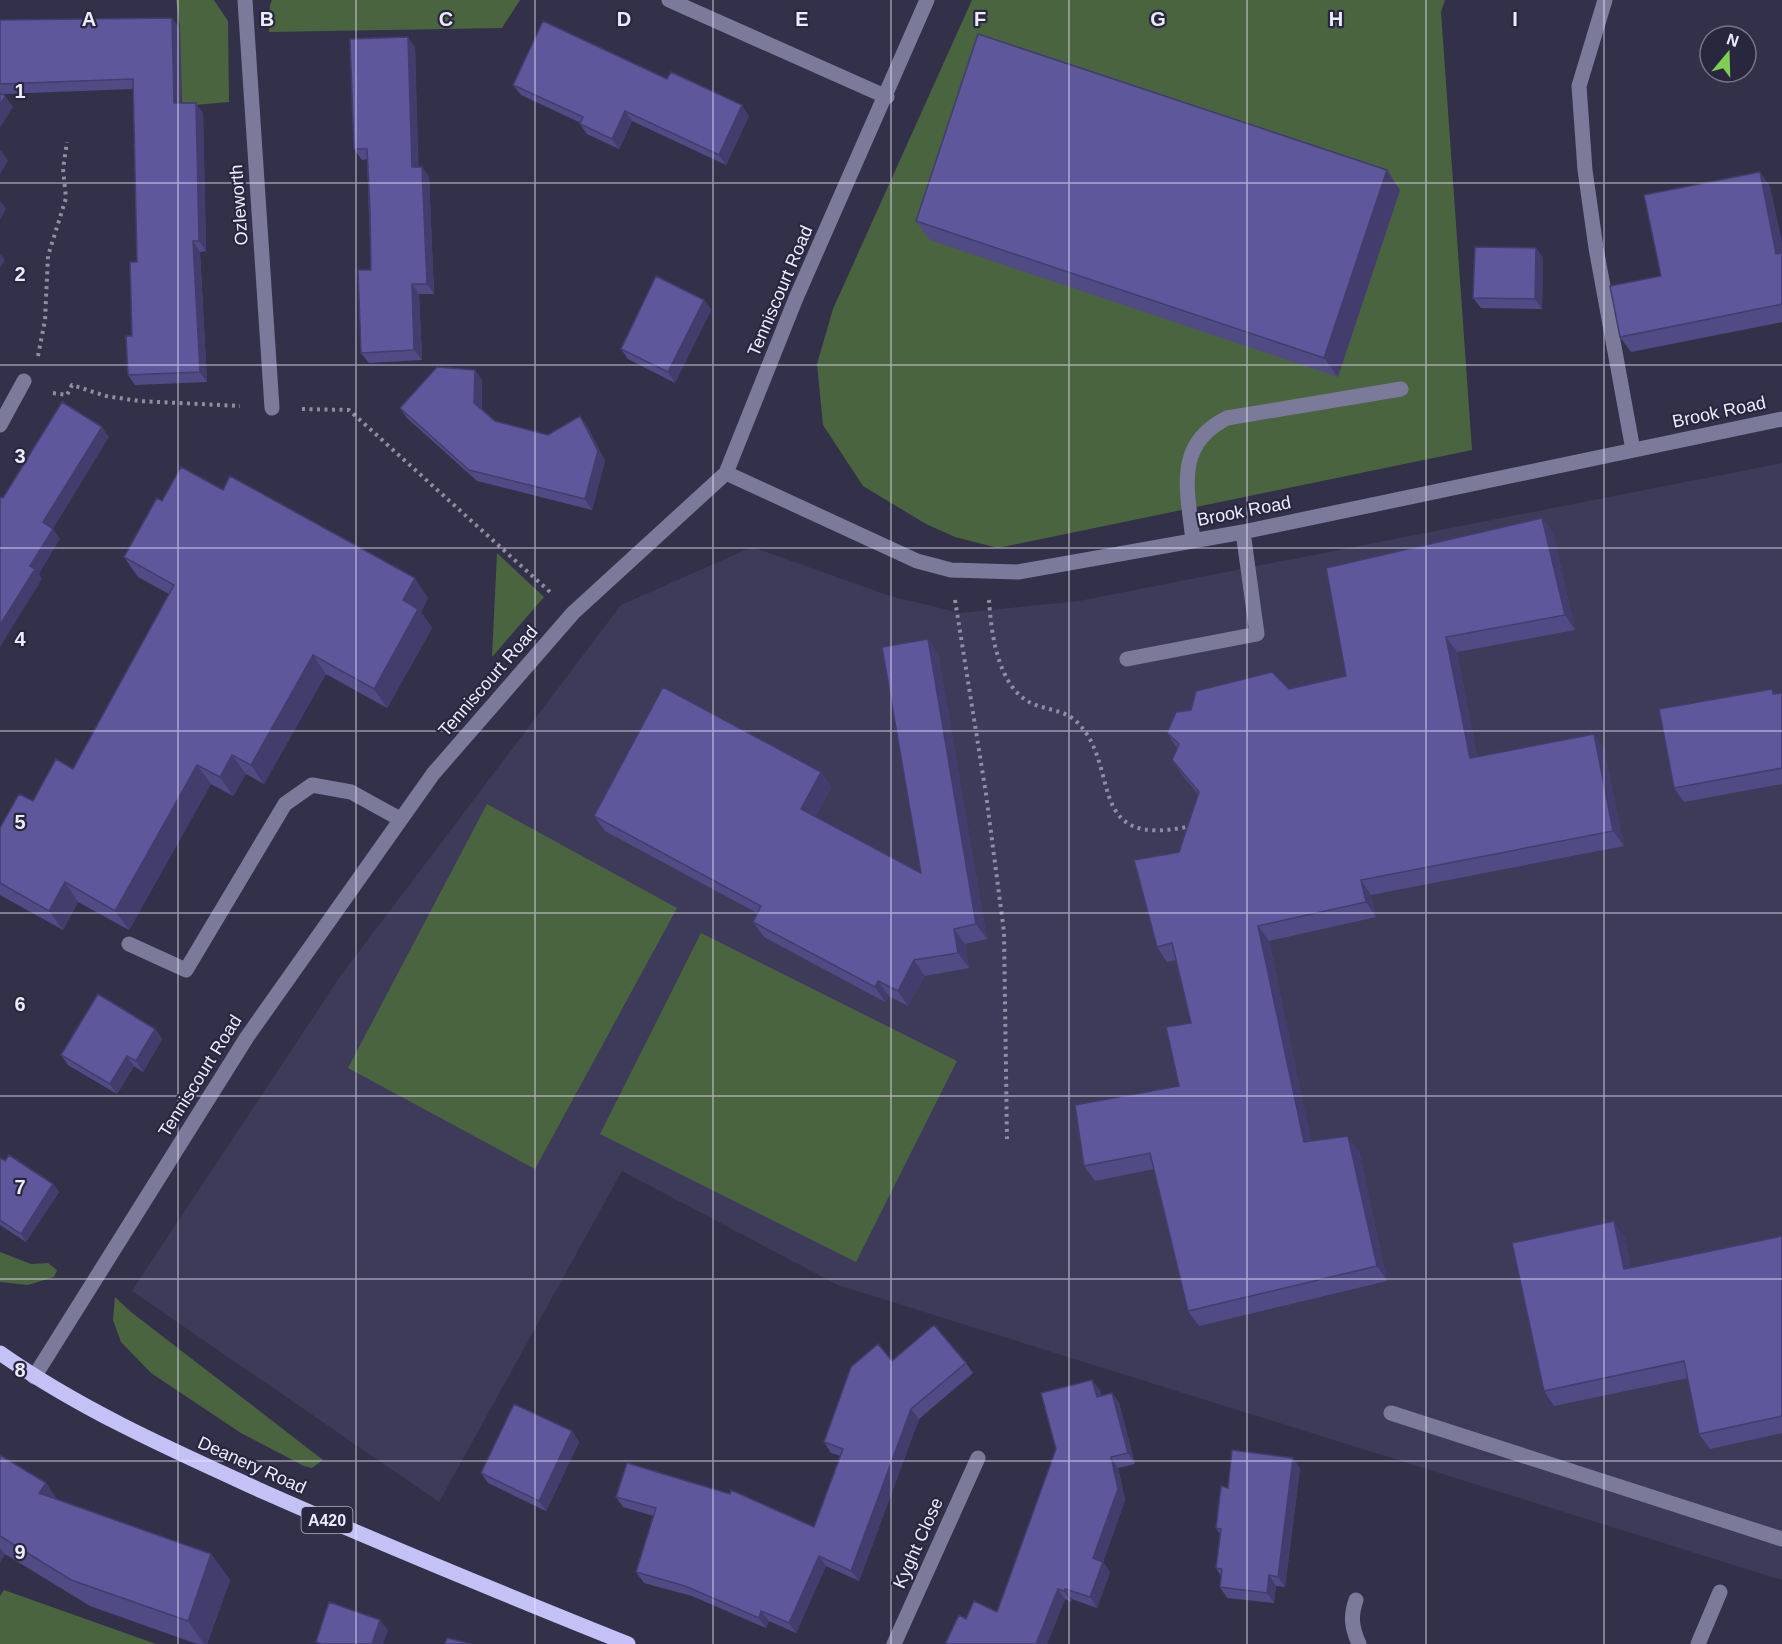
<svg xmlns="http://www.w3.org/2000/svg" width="1782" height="1644" font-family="Helvetica,sans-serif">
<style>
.built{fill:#3d3b59}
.green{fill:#4a643f}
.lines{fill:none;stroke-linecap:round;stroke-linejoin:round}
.path{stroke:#8e8da2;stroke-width:4;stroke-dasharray:3 4.5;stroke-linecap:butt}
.minor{stroke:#7c7a9a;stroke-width:15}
.major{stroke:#c3c1f5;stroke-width:15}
.wall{fill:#514b85}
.shaded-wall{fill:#423d6c}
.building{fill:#5e579b;stroke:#423d6c;stroke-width:1.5}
.grid{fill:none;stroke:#ebebfb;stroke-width:1.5;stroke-opacity:0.55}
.labels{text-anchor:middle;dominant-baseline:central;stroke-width:4.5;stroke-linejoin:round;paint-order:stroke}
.shield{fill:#29273f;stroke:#b1b0c3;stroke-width:1.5}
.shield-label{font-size:16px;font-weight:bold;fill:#ebebfb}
.street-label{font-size:18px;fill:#ebebfb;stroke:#29273f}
.grid-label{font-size:20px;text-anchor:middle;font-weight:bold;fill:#ebebfb;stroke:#29273f;stroke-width:4.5;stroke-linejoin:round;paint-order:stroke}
</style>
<rect width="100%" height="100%" fill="#33314a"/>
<!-- built -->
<path class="built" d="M1782,463v1117l-944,-295 -216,-114 -183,331 -307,-211 207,-313 282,-373 131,-58 138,49 70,17 119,-12z"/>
<!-- green -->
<path class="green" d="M176,0h38l14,21 1,81 -47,4 -2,-78z
M272,0h248l-18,28 -233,4 1,-27z
M972,0h473l-4,12 31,438 -474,98 -43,-11 -29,-13 -63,-38 -40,-61 -6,-61 16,-55z
M497,553l47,44 -52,60z
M487,804l190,104 -142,261 -187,-101z
M701,933l256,128 -101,201 -256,-128z
M0,1252l31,12 17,-1 9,7 -3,7 -26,8 -28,-3z
M115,1297l16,15 192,148 -11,8 -8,-2 -63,-33 -90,-60 -30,-31 -8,-22z
M4,1590l152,54h-156v-48z"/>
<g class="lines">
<!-- path -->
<path class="path" d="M38,356l7,-36 3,-64 18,-58 -3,-29 4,-27
M53,393l14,2 5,-10 34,11 33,5 101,5
M302,409l47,1 201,182
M955,600l31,194 18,138 3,207
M989,600c2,33 9,87 42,103 15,7 34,7 46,19 46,46 5,128 114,104"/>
<!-- minor -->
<path class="minor" d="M245,0l27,408
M669,0l218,97
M1605,0l-26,86 6,84 11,78 37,202
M0,425l24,-44
M726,473l191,88 34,9 67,2 225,-40 539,-113
M1193,541c-5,-50 -20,-96 34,-123l174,-29
M1127,659l130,-25 -14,-102
M129,944l57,26 99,-166 27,-19 39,7 49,27
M34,1377l213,-340 186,-263 140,-161 153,-140 70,-175 131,-298
M1391,1413l391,126
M1356,1600c-6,17 -4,28 3,44
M894,1644l84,-186
M1698,1644l22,-52"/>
<!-- major -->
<path class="major" d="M0,1353c81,57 174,98 264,139 120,53 242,103 364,152"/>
</g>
<!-- wall -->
<path class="wall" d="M0,20l180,8 1,75 22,10 3,138 -6,1 7,130 -72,3 -7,-10 4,-39 5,-74 -4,-173 -131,5 3,2 8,11 -13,20z
M415,47l3,120h4l7,10 5,117h-15l3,66 -53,3 -8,-10 10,-83 -4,-111 -5,1 -8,-11z
M667,79l82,37 -23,49 -94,-44 -13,28 -32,-15 -7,-10 1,-1 -60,-28 -8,-10z
M1760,172l10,15 12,57v78l-151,30 -11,-15 41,-61z
M1400,190l-62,187 -408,-137 -14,-19z
M1536,248l7,10 -1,51 -61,-1 -8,-10z
M704,300l7,10 -36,73 -47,-24 -7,-10z
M475,370l7,10v29l13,12 53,14 39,-9 18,35 -13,49 -115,-29 -70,-63 -7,-10z
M223,490l205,108 -7,14 11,16 -45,80 -61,-34 -62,110 -18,-10 -13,22 -22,-12 -82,146 -51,-28 -15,28 -63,-35v-67l73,-59 96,-175 -31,-17 -14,-20 38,-56z
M1542,518l11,15 22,97 -118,22 20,105 117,-23 10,15 20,97 -253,49 5,22 -107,24 42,200 48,10 28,130 -188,45 -11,-15 -34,-142 -59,12 -11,-15 95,-80 12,-63 -15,-63 -9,2 -10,-15 22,-95 19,-58 -15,-18 -11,-16 5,-12 -10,-15 24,-23 155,-34z
M928,639l10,15 49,285 -22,5 4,24 -44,8 -17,30 -19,-10 -4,6 -121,-65 -11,-15 4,-9 -152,-82 -11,-15 227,-44 10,15 -16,30 106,56z
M1772,689l3,5 7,-1v91l-98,18 -10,-14z
M155,1029l7,10 -19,33 -9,-6 -17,28 -49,-29 -7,-10z
M0,1158l53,26 6,8 -33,50 -26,-17z
M1624,1236l7,32 151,-32v197l-72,16 -11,-15 -11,-56 -134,28 -10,-15z
M892,1361l74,2 7,10 -54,46 -60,162 -33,-15 -30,67 -27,-12 -3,7 -74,-32 -48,-13 -8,-11 18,-56 -31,-9 -7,-10 198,30 27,-71 -10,-3 -7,-11z
M1100,1390l1,6 11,-3 7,10 16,61 -17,4 7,32 -22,62 7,10 -13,36 -25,-9 -1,3 -6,-3 -18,45h-102l21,-25 31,-7z
M572,1431l7,11 -33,69 -58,-28 -7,-10z
M0,1455l46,28 11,17 154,54 19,26 -23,64h-10l-107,-38 -85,-52 -5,8z
M1300,1468l-15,119 -9,-1 -2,17 -47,-5 -7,-11 1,-11 -5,-8 4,-34 -4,-6 12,-40z"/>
<!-- shaded-wall -->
<path class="shaded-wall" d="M172,18l8,10 1,85 -7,-10z
M408,37l7,10 4,131 -7,-11z
M5,96l8,11 -13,20v-22z
M196,103l7,10 3,138 -7,-10z
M742,105l7,11 -23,49 -7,-10z
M625,111l7,10 -13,28 -7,-10z
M1,150l7,11 -8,13v-22z
M422,167l7,10 5,117 -7,-10z
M1387,170l13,20 -62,187 -14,-19z
M1760,172l10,15 12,57v18l-6,-8z
M0,201l6,8 -6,11z
M193,241l7,11 7,130 -7,-10z
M1536,248l7,10 -1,51 -7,-10z
M0,254l5,6 -5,8z
M412,284l7,10 3,66 -8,-10z
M704,300l7,10 -36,73 -7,-11z
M475,370l7,10v33l-8,-10z
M580,416l7,10 18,35 -13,49 -7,-11z
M102,427l7,10 -56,92 7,10 -21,35 3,5 -42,68v-22l43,-103z
M1542,518l11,15 22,97 -10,-15z
M415,578l13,20 -7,14 11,16 -45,80 -13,-19 29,-89z
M1446,637l11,15 23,121 -10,-15z
M928,639l10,15 49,285 -11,-15z
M313,655l13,19 -62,110 -13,-19z
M1594,734l10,15 20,97 -11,-15z
M232,755l14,19 -13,22 -13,-19z
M197,765l14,19 -82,146 -14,-19z
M821,772l10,15 -20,37 -10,-15z
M1361,880l10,15 5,22 -10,-15z
M65,882l13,20 -15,28 -14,-19z
M1258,926l11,15 46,216 -11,-15z
M954,929l11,15 4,24 -11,-15z
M914,960l11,16 -17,30 -10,-15z
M878,981l11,15 -4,6 -10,-15z
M155,1029l7,10 -19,33 -7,-11z
M127,1056l7,10 -17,28 -7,-10z
M1348,1136l11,15 28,130 -10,-15z
M53,1184l6,8 -33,50 -5,-8z
M1614,1221l10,15 11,49 -11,-16z
M1092,1380l8,10 4,17 -7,-10z
M1112,1393l7,10 16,61 -7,-11z
M911,1409l8,10 -60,162 -8,-10z
M572,1431l7,11 -33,69 -7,-10z
M1111,1457l7,11 7,32 -22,62 7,10 -13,36 -7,-11 3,-39z
M1293,1458l7,10 -15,119 -7,-10z
M46,1483l18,27 -25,-17z
M0,1548l5,6 -5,8z
M211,1554l19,26 -23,64h-3l-16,-23z
M819,1556l7,10 -30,67 -7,-10z
M1269,1575l7,11 -2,17 -7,-10z
M1058,1589l7,10 -18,45h-11z
M1065,1589l7,10 -1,3 -7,-11z
M761,1611l8,10 -3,7 -7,-10z
M380,1620l8,10 -5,14h-11z"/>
<!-- building -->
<path class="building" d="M172,18l2,85h22l3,138h-6l7,131 -72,3 -2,-39h6l-2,-74h7l-4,-183 -133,5v-64z
M543,21l124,58 4,-7 71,33 -23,50 -94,-44 -13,28 -32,-15 3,-7 -70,-32z
M978,34l409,136 -63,188 -408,-137z
M408,37l4,130h10l5,117h-15l2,66 -53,3 -3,-83h13l-1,-60 -3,-61h-13l-4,-110z
M0,93l5,3 -5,9z
M1760,172l16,82 6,-1v51l-162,33 -10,-51 51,-10 -17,-81z
M1475,247l61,1 -1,51 -62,-1z
M656,276l48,24 -36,72 -47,-23z
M437,367l38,3 -1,33 21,18 53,14 32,-19 18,35 -13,48 -116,-29 -69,-62z
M62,402l40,25 -59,95 10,7 -23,37 5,3 -35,56v-127l1,-1 2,1z
M181,467l42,23 7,-14 185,102 -12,22 15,9 -44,80 -61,-34 -62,110 -19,-10 -12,22 -23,-12 -82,146 -50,-29 -16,29 -49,-28v-55l19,-34 14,7 23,-42 17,10 101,-184 -50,-28 33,-59 5,3z
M1542,518l23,97 -119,22 24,121 124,-24 19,97 -252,49 5,22 -108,24 46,216 44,-6 29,130 -189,45 -38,-158 -66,13 -9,-61 104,-19 -13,-59 25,-4 -19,-80 -15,4 -23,-87 45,-8 20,-60 -27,-32 7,-16 -12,-11 9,-21 15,-2 5,-19 76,-19 17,17 57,-13 -20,-108z
M928,639l48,285 -22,5 4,24 -44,7 -16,31 -20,-10 -3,6 -122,-65 8,-16 -167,-90 69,-129 158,85 -20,37 120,64 -39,-226z
M1772,689l1,5 9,-1v75l-108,20 -15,-79z
M98,994l57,35 -19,32 -9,-5 -17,28 -49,-29z
M9,1155l44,29 -32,50 -21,-14v-62l5,3z
M1614,1221l10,48 158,-33v180l-83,18 -15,-73 -140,30 -32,-148z
M934,1325l32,38 -55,46 -60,162 -32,-15 -30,67 -28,-12 -2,7 -74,-32 -49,-14 20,-64 -40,-11 11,-34 103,31 1,-4 83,37 29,-78 -19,-7 27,-75 27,-23 14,17z
M1092,1380l5,17 15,-4 16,60 -17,4 7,32 -25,69 10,4 -13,35 -25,-8 -1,2 -6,-2 -22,55h-91l14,-29 7,4 8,-18 23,11 59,-163 -15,-56z
M514,1404l58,27 -33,70 -58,-28z
M1232,1450l61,8 -15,119 -9,-2 -2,18 -47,-6 2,-18 -6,-1 5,-39 -5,-1 5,-42 7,2z
M0,1455l46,28 -7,10 172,61 -23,67 -117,-41 -71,-44z
M329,1602l51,18 -8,24h-50l-6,-2z
M447,1638l25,6h-27z"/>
<!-- grid -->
<path class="grid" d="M178,0v1644M356,0v1644M535,0v1644M713,0v1644M891,0v1644M1069,0v1644M1247,0v1644M1426,0v1644M1604,0v1644M0,183h1782M0,365h1782M0,548h1782M0,731h1782M0,913h1782M0,1096h1782M0,1279h1782M0,1461h1782"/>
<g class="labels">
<!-- shield labels -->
<rect class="shield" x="301.5" y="1507" width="51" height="26" rx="4.5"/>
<g class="shield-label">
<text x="327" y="1520">A420</text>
</g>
<!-- street labels -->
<g class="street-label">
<text transform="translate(239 205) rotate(-94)">Ozleworth</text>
<text transform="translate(780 291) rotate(-67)">Tenniscourt Road</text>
<text transform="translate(1719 412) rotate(-12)">Brook Road</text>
<text transform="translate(1244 511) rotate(-11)">Brook Road</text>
<text transform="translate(488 681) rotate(-49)">Tenniscourt Road</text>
<text transform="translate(200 1076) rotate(-58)">Tenniscourt Road</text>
<text transform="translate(252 1465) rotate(24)">Deanery Road</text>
<text transform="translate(918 1543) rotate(-66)">Kyght Close</text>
</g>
</g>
<g class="grid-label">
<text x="89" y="26">A</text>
<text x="267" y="26">B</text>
<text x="446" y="26">C</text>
<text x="624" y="26">D</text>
<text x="802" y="26">E</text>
<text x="980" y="26">F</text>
<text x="1158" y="26">G</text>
<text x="1336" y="26">H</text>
<text x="1515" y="26">I</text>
<text x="20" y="98">1</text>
<text x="20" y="281">2</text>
<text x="20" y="463">3</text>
<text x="20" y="646">4</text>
<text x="20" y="829">5</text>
<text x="20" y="1011">6</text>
<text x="20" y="1194">7</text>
<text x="20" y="1377">8</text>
<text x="20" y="1559">9</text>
</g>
<!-- north arrow -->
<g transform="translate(1728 54) rotate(19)"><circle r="28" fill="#29273f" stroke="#77758a" stroke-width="1.5"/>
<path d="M0-4.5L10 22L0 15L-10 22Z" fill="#7fd052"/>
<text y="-9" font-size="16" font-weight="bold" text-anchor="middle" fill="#ebebfb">N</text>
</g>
</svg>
